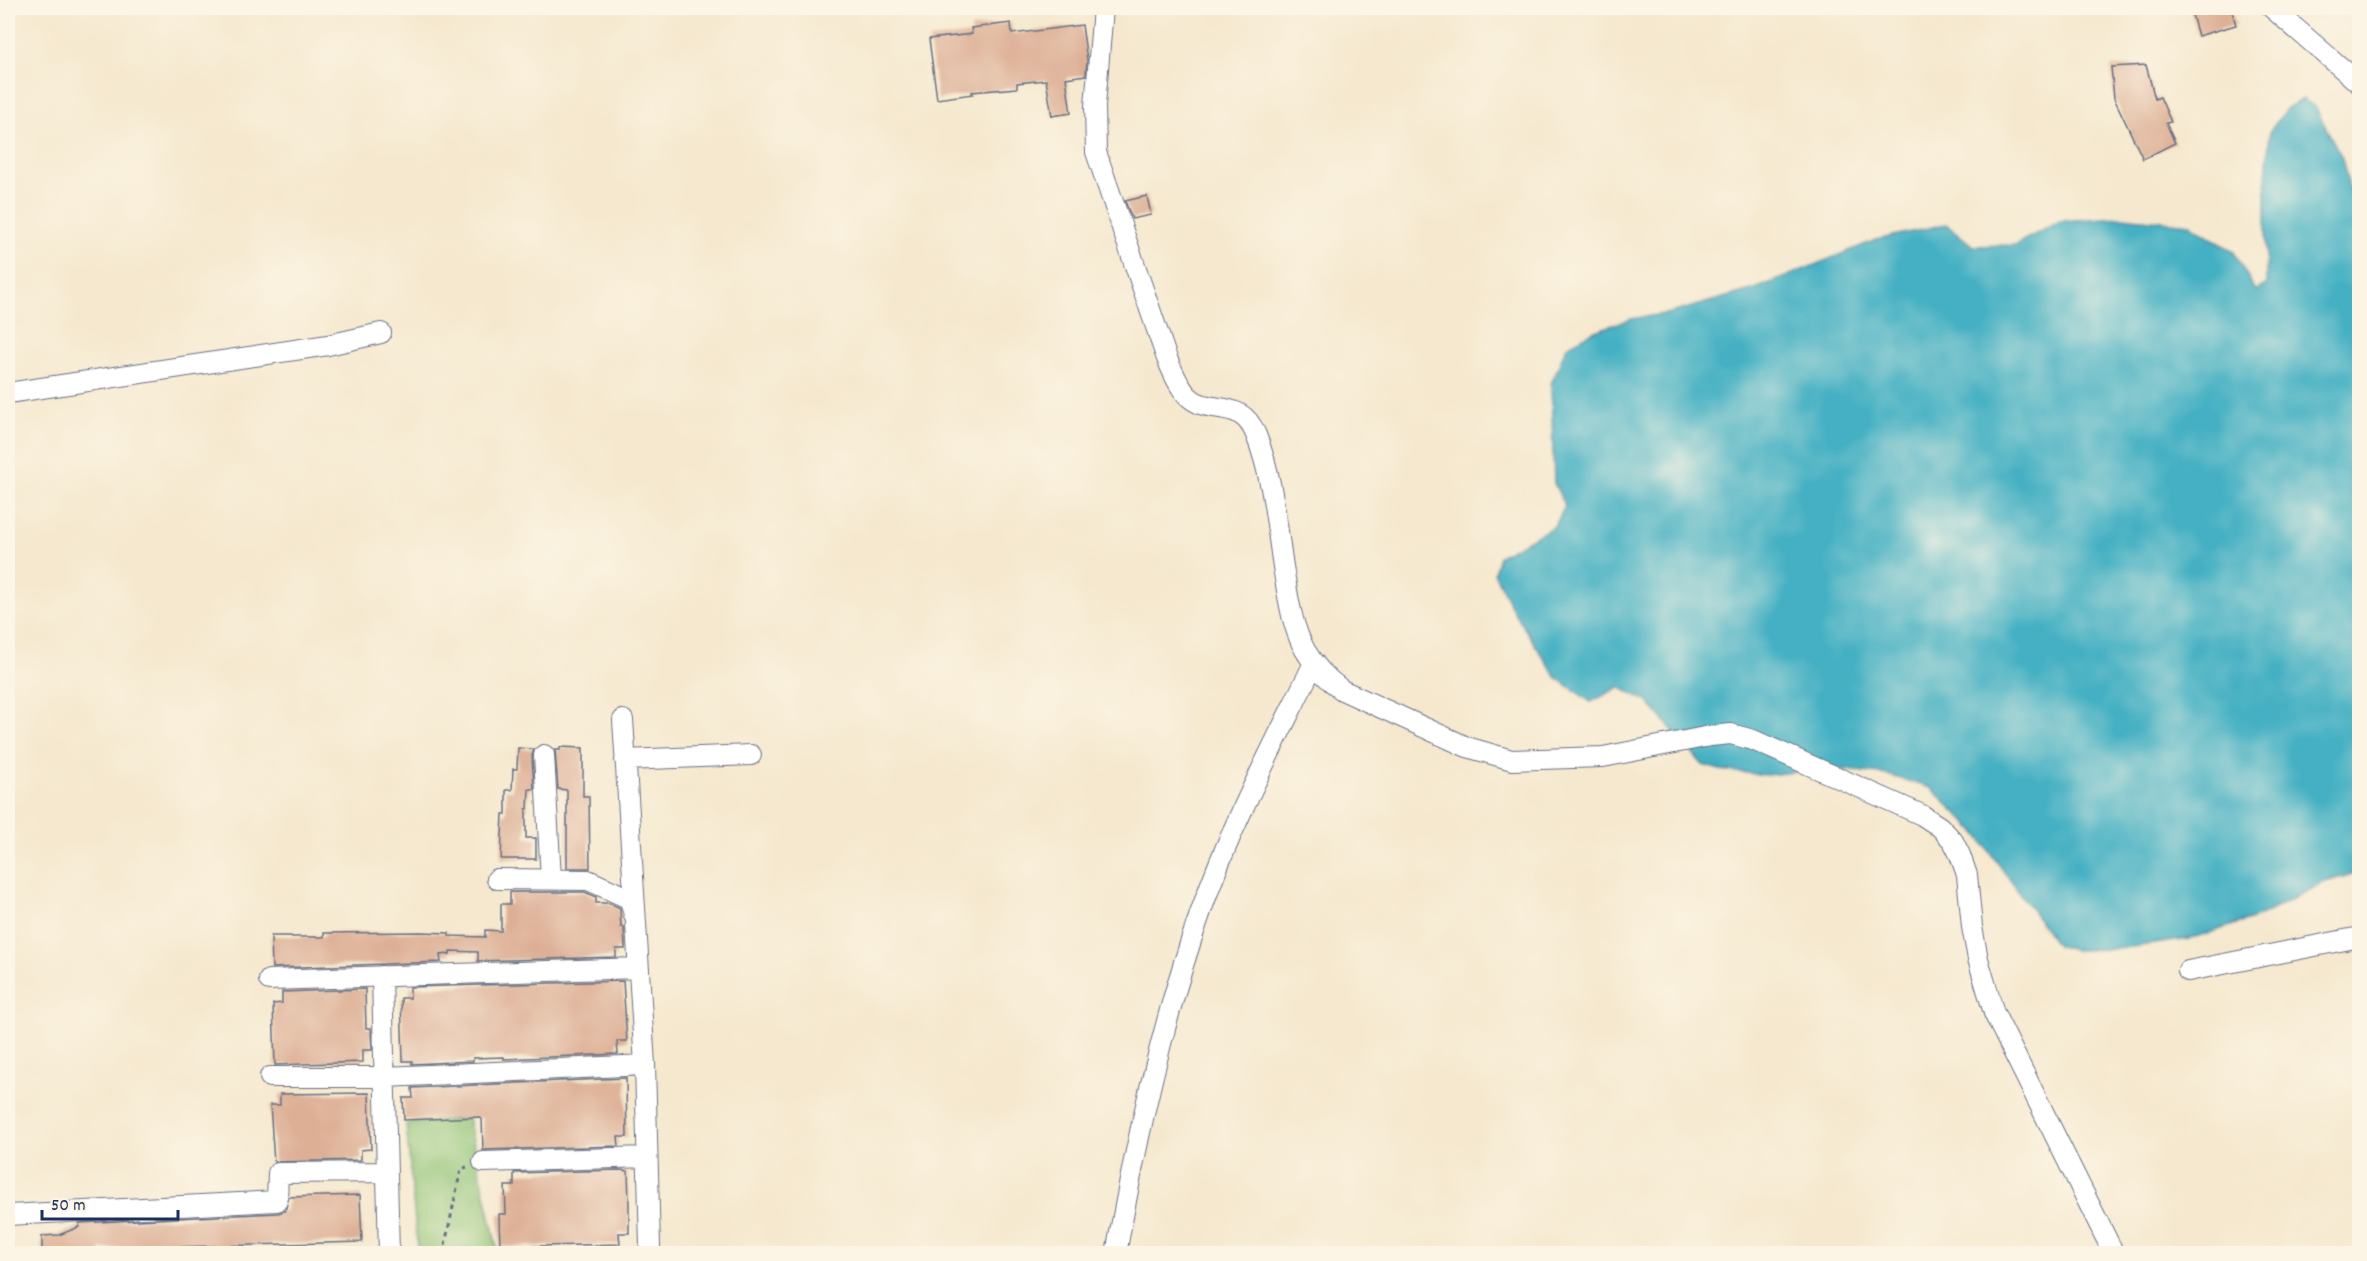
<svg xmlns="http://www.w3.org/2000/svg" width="2367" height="1261" font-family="Dekko,sans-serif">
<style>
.green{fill:#90c374;stroke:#567969;stroke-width:1.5}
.water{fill:#45b0c3;stroke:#307090;stroke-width:1.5}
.building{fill:#ddaf94}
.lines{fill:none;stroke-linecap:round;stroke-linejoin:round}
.minor-casing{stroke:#677085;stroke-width:22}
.path{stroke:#677085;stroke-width:3;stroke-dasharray:4.5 4.5;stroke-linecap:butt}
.minor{stroke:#fff;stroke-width:20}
</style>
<rect width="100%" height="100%" fill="#fcf5e5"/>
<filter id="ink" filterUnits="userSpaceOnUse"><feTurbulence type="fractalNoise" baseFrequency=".0167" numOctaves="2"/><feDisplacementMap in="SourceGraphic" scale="12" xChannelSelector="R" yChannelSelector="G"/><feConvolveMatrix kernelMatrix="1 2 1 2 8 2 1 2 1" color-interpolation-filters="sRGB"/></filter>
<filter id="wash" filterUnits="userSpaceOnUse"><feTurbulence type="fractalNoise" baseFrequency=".008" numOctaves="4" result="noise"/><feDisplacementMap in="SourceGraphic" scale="24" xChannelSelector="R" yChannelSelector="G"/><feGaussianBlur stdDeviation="1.35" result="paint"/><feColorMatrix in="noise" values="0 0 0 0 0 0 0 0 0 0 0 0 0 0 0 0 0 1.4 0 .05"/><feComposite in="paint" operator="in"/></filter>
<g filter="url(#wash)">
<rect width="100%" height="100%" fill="#f5e8ce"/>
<!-- green -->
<path class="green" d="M468,1118l30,135h-80l-12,-129z"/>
<!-- water -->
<path class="water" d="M2303,99l12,8 27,51 12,51 6,10 -1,653 -34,10 -67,35 -68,22 -73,10 -43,1 -17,-5 -83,-115 -43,-42 -43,-13 -54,-7 -68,7 -46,-5 -17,-5 -56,-64 -28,-14 -28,15 -35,-25 -42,-65 -20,-39 5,-17 56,-30 10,-20 -11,-23 -3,-99 16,-38 28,-15 36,-12 40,-6 87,-25 118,-48 70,-16 27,22 42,-1 45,-24 62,-4 68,7 44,28 21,39 11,-6v-108l4,-46 17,-23z"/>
<g id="blocks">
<!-- building -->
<path class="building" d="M2190,8h41l5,17 -38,11z
M1011,23l1,11 70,-9 5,35 -1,15 -20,3 5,35 -19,3 -6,-36 -29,3v5l-45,4 1,2 -36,5 -8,-60 43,-5 -1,-6z
M2146,65l9,34 5,-2 11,25 -5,1 9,20 -32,16 -29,-61 -3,-31z
M1147,196l4,19 -19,4 -7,-18z
M560,747l23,1v48h6l1,72h-23v-78l-9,-1 -3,-39h5z
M518,748l16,1 -2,7 2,33h-5l-1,20h-2v29h10v21h-35l2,-45h3v-24h6l1,-21h4z
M510,892h75l11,5v6h13l11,5 1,19h3l1,22h-9v8l-138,4v-9l-28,-1v3l-10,1 1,7 -169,6 -1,-32h20l1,1h32v-4l97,-1 28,1v3l36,1v-7l16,1v-27h9z
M623,981l4,60h-10l1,13 -114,5v-2l-31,1v3l-61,3v-3h-9l-2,-63h9v-11z
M365,989l1,39h5l1,22h-9v12l-88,3 -2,-61 9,-1v-11z
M626,1078l1,59h-9l1,9 -136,4 -1,-31 -3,-2 -75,3 -1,-22h10l-1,-10z
M369,1093l2,56 -10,1v10l-87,2 -4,-57h10v-11z
M619,1170l9,1 1,33v29h-10l1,11 -120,3 -1,-33h7l-1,-28h9v-13z
M360,1195l2,47 -262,7v5h-58v-18l17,-1 20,-8v-4l199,-10 7,-2 4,-14z"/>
</g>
</g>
<g filter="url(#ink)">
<use href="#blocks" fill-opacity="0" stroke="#677085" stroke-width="1.5"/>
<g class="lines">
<!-- minor casing -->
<g class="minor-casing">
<path id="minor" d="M1103,8l-8,98 1,46 70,204c6,14 12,30 22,40 21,21 53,0 68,39 18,45 21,97 29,144 4,24 8,49 20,71 9,16 22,29 37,40l125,57 45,13 91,-3 107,-21 21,-2 22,6 169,75 18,12 13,14 7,14 7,20 5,52 6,32 16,54 120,241
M2272,8l88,76
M8,393l320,-48 53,-12
M623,720l22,345 5,181 -3,8
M544,755l7,124
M625,760l126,-5
M497,879l91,1 42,19 4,16
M2188,971l172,-34
M382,976l7,278
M269,980l370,-12
M270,1077h115l260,-12
M483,1162l164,-5
M8,1215l269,-14 1,-28 109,-1
M1116,1254c21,-116 46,-232 85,-343 30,-86 73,-166 113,-248"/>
</g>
<!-- path -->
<path class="path" d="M443,1254l18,-85 6,-2"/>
<!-- minor -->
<use href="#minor" class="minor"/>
</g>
</g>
<!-- margin -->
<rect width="2367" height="1261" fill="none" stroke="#fcf5e5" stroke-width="30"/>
<!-- scale -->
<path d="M42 1210v9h136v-9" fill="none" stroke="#1b2f5e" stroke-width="3"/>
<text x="51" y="1210" font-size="18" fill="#1b2f5e" stroke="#fcf5e5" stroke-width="4.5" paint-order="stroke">50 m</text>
</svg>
